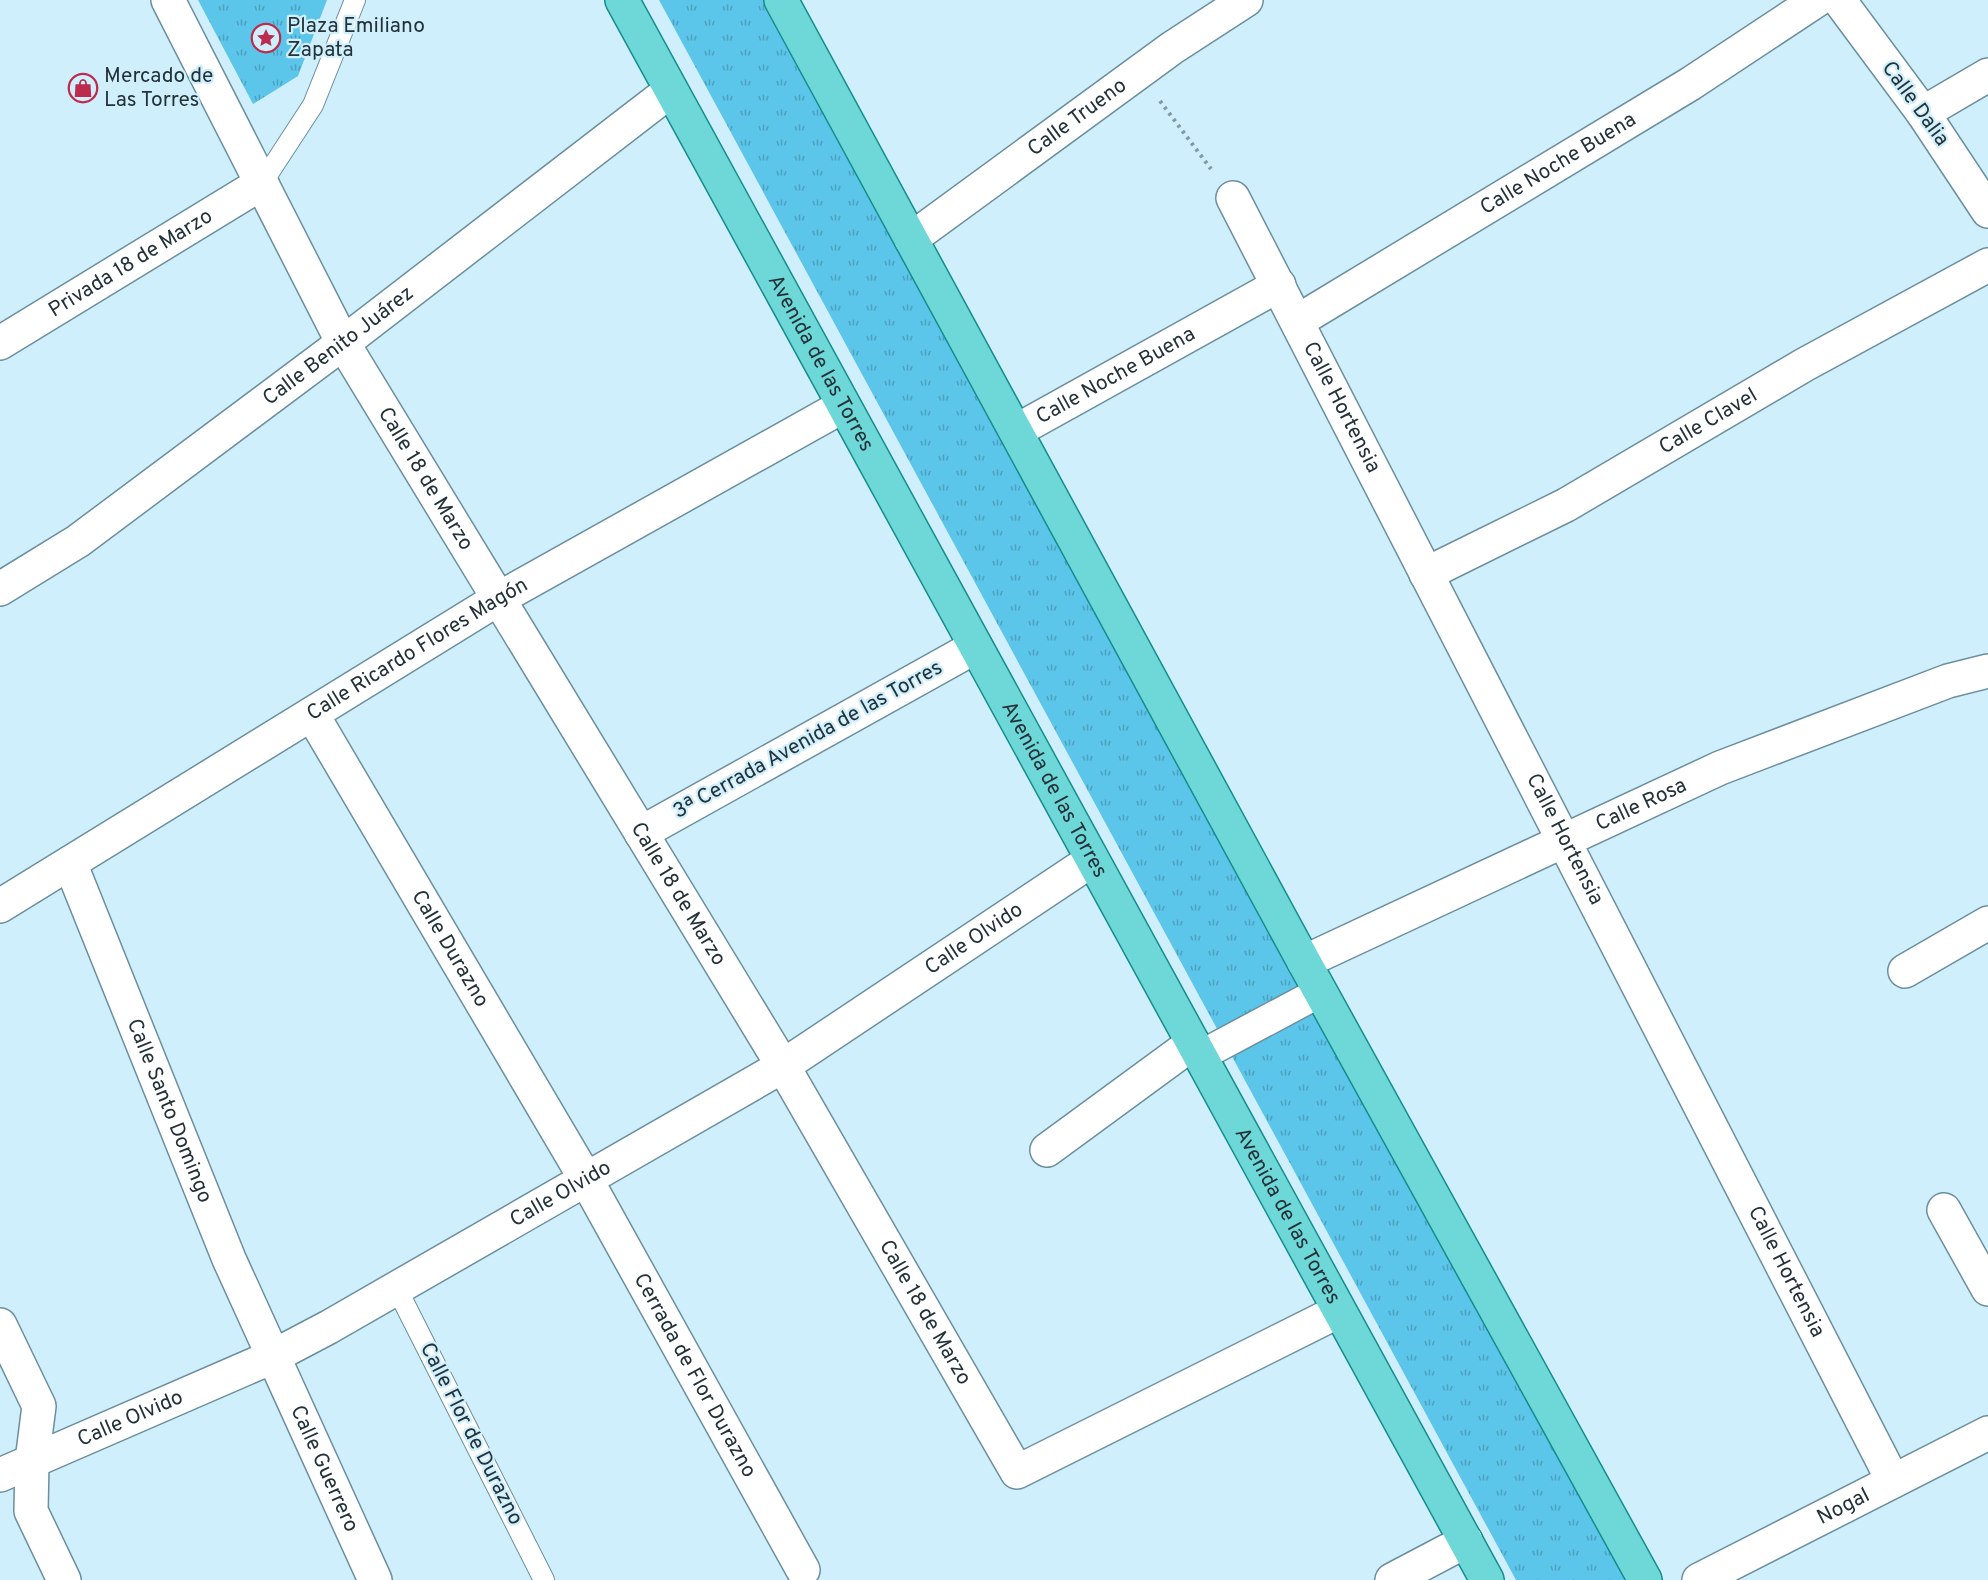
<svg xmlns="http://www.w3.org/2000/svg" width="1988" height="1580" font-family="Overpass,sans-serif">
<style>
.park{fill:url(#park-tufts)}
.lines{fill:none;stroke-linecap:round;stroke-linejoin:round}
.service-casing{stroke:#6b8f9e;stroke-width:22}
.pedestrian-casing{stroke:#6b8f9e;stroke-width:33}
.minor-casing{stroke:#6b8f9e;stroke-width:36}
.tertiary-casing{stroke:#6b8f9e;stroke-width:36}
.primary-casing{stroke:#158c8e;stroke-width:36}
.path{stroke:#839ba5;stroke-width:4;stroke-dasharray:3 4.5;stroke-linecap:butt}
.service{stroke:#fff;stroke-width:20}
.pedestrian{stroke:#fff;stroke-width:30}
.minor{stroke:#fff;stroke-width:33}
.tertiary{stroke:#fff;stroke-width:33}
.primary{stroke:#6ed7d7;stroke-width:33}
.labels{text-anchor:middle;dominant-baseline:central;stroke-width:4.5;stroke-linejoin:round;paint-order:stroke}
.poi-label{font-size:21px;fill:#233238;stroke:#d0effc;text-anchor:start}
.street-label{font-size:21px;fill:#233238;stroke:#d0effc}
</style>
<defs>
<pattern id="park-tufts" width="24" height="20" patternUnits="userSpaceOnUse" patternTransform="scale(1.5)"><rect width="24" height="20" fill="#5cc5ea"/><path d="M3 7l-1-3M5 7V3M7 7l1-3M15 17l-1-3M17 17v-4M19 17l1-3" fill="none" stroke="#4ca1bf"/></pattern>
</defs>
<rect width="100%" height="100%" fill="#d0effc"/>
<!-- park -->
<path class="park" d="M198,0h129l-29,76 -45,28z
M659,0h112l862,1580h-117z"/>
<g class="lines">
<!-- service casing -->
<g class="service-casing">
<path id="service" d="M262,183l51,-78 42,-105
M397,1289l147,291"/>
</g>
<!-- pedestrian casing -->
<g class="pedestrian-casing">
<path id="pedestrian" d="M1200,1056l120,-64"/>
</g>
<!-- minor casing -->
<g class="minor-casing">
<g id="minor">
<path id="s1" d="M168,0l175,343 440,723 234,406 322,-161"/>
<path d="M1923,113l65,98"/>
<path id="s2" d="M1233,198c222,426 442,854 660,1283"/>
<path id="s3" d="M911,239l261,-191 74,-48"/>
<path id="s4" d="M1298,321l392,-237 127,-84"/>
<path id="s5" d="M0,343l262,-160"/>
<path id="s6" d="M1016,431l263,-146"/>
<path id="s7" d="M1426,574l140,-69 238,-140 184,-100"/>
<path id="s8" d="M0,589l78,-48 265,-198 327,-252"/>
<path id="s9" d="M313,716l274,465 216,389"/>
<path d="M641,833l334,-186"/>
<path id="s10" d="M70,863l159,396 146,321"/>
<path id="s11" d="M1304,962l416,-194 228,-87 40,-10"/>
<path d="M1905,971l83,-48"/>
<path d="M1047,1150l146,-107"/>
<path d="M1944,1210l44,79"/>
<path d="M0,1325l39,81 -7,55 -1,50 33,69"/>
<path id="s12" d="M0,1475l272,-118 57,-30 454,-261 309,-206"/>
<path d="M1392,1580l74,-39"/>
<path id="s13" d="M1699,1580l289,-147"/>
</g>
</g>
<!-- tertiary casing -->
<g class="tertiary-casing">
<g id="tertiary">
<path d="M1839,0l84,113 65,-38"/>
<path id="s14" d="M0,906l498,-307 345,-193"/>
</g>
</g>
<!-- primary casing -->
<g class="primary-casing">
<g id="primary">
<path id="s15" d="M622,0l865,1580"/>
<path d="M781,0l523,962 341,618"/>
</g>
</g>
<!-- path -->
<path class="path" d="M1160,101l51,68"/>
<!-- service -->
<use href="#service" class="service"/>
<!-- pedestrian -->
<use href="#pedestrian" class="pedestrian"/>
<!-- minor -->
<use href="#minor" class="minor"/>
<!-- tertiary -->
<use href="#tertiary" class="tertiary"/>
<!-- primary -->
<use href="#primary" class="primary"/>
</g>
<!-- icons -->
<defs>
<g id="sight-ring" transform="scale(1.5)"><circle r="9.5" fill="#d0effc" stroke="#bc2c4f" stroke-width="1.5"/><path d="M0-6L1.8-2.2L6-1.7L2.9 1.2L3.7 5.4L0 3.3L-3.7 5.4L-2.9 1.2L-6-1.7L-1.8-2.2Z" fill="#bc2c4f"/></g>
<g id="shop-ring" transform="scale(1.5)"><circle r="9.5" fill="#d0effc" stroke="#bc2c4f" stroke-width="1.5"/><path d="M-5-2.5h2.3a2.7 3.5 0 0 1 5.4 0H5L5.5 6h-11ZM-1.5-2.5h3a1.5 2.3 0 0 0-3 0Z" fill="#bc2c4f"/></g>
</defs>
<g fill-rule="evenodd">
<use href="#sight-ring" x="266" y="38"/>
<use href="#shop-ring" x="83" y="88"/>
</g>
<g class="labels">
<!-- poi labels -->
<g class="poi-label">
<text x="287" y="26">Plaza Emiliano<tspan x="287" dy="24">Zapata</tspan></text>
<text x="104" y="76">Mercado de<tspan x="104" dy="24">Las Torres</tspan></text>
</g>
<!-- street labels -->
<g class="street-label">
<text transform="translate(1915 104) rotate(54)">Calle Dalia</text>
<text stroke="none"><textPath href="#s3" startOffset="206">Calle Trueno</textPath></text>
<text stroke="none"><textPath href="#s4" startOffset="304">Calle Noche Buena</textPath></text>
<text stroke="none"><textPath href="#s5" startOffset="153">Privada 18 de Marzo</textPath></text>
<text stroke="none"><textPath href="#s8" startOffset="417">Calle Benito Juárez</textPath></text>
<text stroke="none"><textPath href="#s15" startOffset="414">Avenida de las Torres</textPath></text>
<text stroke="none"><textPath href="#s6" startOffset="114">Calle Noche Buena</textPath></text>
<text stroke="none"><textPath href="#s2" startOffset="236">Calle Hortensia</textPath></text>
<text stroke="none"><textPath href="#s7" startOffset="321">Calle Clavel</textPath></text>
<text stroke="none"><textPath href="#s1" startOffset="544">Calle 18 de Marzo</textPath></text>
<text stroke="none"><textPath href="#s14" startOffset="490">Calle Ricardo Flores Magón</textPath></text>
<text transform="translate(808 740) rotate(-29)">3ª Cerrada Avenida de las Torres</text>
<text stroke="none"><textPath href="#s15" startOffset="900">Avenida de las Torres</textPath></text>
<text stroke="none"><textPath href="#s11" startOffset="372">Calle Rosa</textPath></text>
<text stroke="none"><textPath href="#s2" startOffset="722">Calle Hortensia</textPath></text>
<text stroke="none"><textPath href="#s1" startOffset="1030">Calle 18 de Marzo</textPath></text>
<text stroke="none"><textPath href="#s12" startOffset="1114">Calle Olvido</textPath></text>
<text stroke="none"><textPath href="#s9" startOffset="270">Calle Durazno</textPath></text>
<text stroke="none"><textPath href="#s10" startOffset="267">Calle Santo Domingo</textPath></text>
<text stroke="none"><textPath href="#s12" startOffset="628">Calle Olvido</textPath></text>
<text stroke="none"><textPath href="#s15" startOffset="1386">Avenida de las Torres</textPath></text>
<text stroke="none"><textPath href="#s2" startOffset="1208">Calle Hortensia</textPath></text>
<text stroke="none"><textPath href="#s1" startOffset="1516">Calle 18 de Marzo</textPath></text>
<text stroke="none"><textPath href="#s9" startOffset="762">Cerrada de Flor Durazno</textPath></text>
<text stroke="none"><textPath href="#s12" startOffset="142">Calle Olvido</textPath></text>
<text transform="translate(471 1434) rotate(63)">Calle Flor de Durazno</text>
<text stroke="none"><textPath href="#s10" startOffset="657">Calle Guerrero</textPath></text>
<text stroke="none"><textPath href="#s13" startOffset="162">Nogal</textPath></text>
</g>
</g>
</svg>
